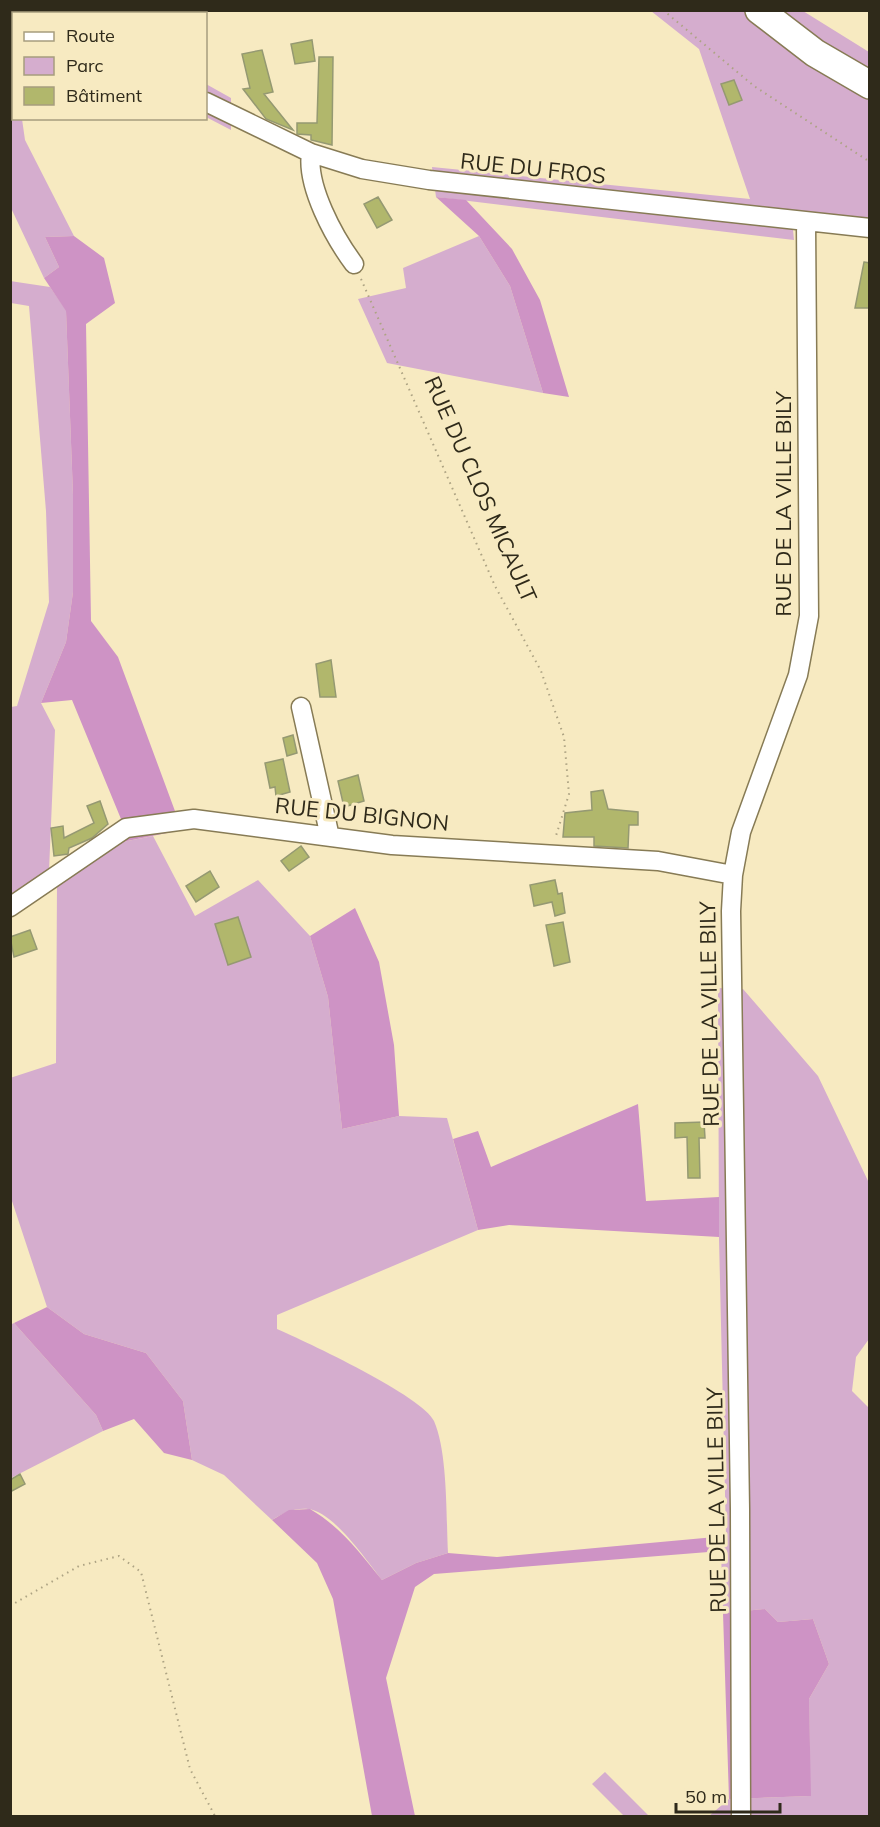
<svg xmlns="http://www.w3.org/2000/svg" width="880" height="1827" font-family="Mulish,sans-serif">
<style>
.green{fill:#d5adce}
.forest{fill:#ce93c5}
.building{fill:#b1b76c;stroke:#959972;stroke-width:1.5}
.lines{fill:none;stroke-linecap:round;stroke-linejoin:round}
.minor-casing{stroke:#877b55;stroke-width:21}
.highway-casing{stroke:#877b55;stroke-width:30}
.path{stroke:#ada383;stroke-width:2;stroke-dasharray:1.5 4.5;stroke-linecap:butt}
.minor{stroke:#fff;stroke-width:18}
.highway{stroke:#fff;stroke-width:27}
.labels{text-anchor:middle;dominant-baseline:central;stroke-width:6;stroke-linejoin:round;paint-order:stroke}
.street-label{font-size:22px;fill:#2f2a1a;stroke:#f7eac1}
</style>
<rect width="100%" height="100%" fill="#f7eac1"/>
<!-- green -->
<path class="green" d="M651,11h152l66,41v168l-78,-10 3,30 -358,-43 -4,-30 318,32 -51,-150z
M13,19l1,99 8,1 3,21 49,96 -29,1 14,30 -15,11 -33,-70 -1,-181z
M206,84l25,14v32l-25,-13z
M479,236l31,50 33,107 -156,-30 -29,-64 48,-11 -3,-20z
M10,281l40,6 16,23 7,185v97l-7,50 -25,61 14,27 -6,141 -38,27v-191l6,-1 32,-104 -3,-91 -17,-205 -18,-3z
M153,836l42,80 63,-36 52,56 18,61 14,132 57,-13 48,2 31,112 -201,85v14c28,12 147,68 157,92 14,32 12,96 14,132l-32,10 -34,17c-15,-19 -49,-69 -74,-71 -15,-1 -24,4 -36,11l-48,-45 -32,-15 -9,-59 -37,-48 -62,-19 -37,-27 -36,-109 -1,-120 46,-15 1,-179 60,-41z
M718,988l25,1 75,87 51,107v156l-13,18 -4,34 18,18v407h-161l20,-17 81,-3 -1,-97 20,-35 -16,-45 -35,3 -13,-13 -42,4 -2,-62 5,-15 -7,-297z
M14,1323l82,92 7,16 -92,47 -1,-153z
M605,1772l44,44h-25l-32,-32z"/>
<!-- forest -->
<path class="forest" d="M436,197l30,3 46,49 28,51 29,97 -26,-4 -33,-107 -31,-50z
M74,236l30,22 11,45 -29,21 5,297 27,36 64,173 -65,13 4,-24 -49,-119 -31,3 25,-61 7,-50v-97l-7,-184 -22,-33 15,-11 -14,-30z
M355,908l24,54 15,83 5,71 -57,13 -14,-132 -18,-61z
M638,1104l8,97 73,-4v40l-210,-12 -31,5 -25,-91 25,-8 13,36z
M47,1307l37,27 62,19 37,48 9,59 -28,-7 -30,-34 -31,12 -7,-16 -82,-92z
M310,1509c31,18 50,44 72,71l34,-17 32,-10 49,4 229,-21 -5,15 -287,23 -19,13 -29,91 29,138h-43l-39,-217 -16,-36 -45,-43 17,-10z
M765,1609l13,13 35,-3 16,45 -20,35 2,97 -82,3 -6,-186z"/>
<!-- building -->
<path class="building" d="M312,40l3,21 -20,3 -4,-20z
M262,50l11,42 -9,2 29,36 -27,-11 -23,-30 7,-1 -8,-34z
M319,57h14l-1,88 -21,-5v-5l-14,-1v-11h20z
M734,80l8,20 -13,5 -8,-21z
M378,197l14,23 -15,8 -13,-24z
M864,262l6,1v45h-15z
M331,660l5,37h-16l-4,-33z
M293,735l4,18 -10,3 -4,-18z
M283,759l7,33 -14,4 -1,-9 -5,1 -5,-25z
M358,775l6,26 -20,6 -6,-26z
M603,790l5,19 30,3v13h-9l-1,23 -34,-2v-9h-31l2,-24 27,-3 -1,-18z
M100,801l8,23 -16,14 -23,10 -1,6 -14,2 -3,-28 12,-2 1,12 30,-15 -7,-17z
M301,846l8,11 -20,14 -8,-10z
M210,871l9,16 -23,15 -10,-16z
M555,880l3,14 4,-1 3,20 -10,3 -3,-14 -18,4 -4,-21z
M238,917l13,40 -23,8 -13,-41z
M563,922l7,40 -16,4 -8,-41z
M30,930l7,19 -23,8 -4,-20z
M704,1122l1,16h-6l1,40h-12l-1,-41 -12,1v-15z
M20,1474l5,10 -15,8v-12z"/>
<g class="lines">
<!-- minor casing -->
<g class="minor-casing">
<path id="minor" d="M26,10l6,4
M206,102l105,51 51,16 67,11 441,48
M311,153c-5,33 23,84 43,111
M301,707l29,130
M10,907l116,-79 68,-9 198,26 266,16 75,14
M741,1816l-1,-307 -9,-598 2,-36 8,-43 57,-157 11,-59 -3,-393"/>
</g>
<!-- highway casing -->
<g class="highway-casing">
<path id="highway" d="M759,10l56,43 55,32"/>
</g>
<!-- path -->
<path class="path" d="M663,10l91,76 116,76
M361,279l134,307 46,85 23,66 5,57 -14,45
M10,1606l69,-40 40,-10 22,16 49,197 25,47"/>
<!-- minor -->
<use href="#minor" class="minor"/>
<!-- highway -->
<use href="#highway" class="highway"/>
</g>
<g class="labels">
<!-- street labels -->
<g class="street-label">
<text transform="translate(533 168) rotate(6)">RUE DU FROS</text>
<text transform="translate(481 489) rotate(66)">RUE DU CLOS MICAULT</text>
<text transform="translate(783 504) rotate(-90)">RUE DE LA VILLE BILY</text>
<text transform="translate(362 814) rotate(6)">RUE DU BIGNON</text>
<text transform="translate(709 1014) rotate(-91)">RUE DE LA VILLE BILY</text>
<text transform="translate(716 1500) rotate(-91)">RUE DE LA VILLE BILY</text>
</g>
</g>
<!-- border -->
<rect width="880" height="1827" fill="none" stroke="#2f2a1a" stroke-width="24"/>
<!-- legend -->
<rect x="12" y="12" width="195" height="108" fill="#f7eac1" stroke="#a79d7e" stroke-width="1.5"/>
<rect x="24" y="32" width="30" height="9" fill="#ffffff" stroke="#a79d7e" stroke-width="1.5"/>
<text x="66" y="42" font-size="18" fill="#2f2a1a">Route</text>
<rect x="24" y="57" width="30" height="18" fill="#d5adce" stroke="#a79d7e" stroke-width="1.5"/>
<text x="66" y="72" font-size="18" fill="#2f2a1a">Parc</text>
<rect x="24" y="87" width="30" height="18" fill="#b1b76c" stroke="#a79d7e" stroke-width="1.5"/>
<text x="66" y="102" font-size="18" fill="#2f2a1a">Bâtiment</text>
<!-- scale -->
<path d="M676 1803v9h104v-9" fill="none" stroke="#2f2a1a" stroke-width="3"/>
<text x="685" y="1803" font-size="18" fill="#2f2a1a" stroke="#f7eac1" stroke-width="4.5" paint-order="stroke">50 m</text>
</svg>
